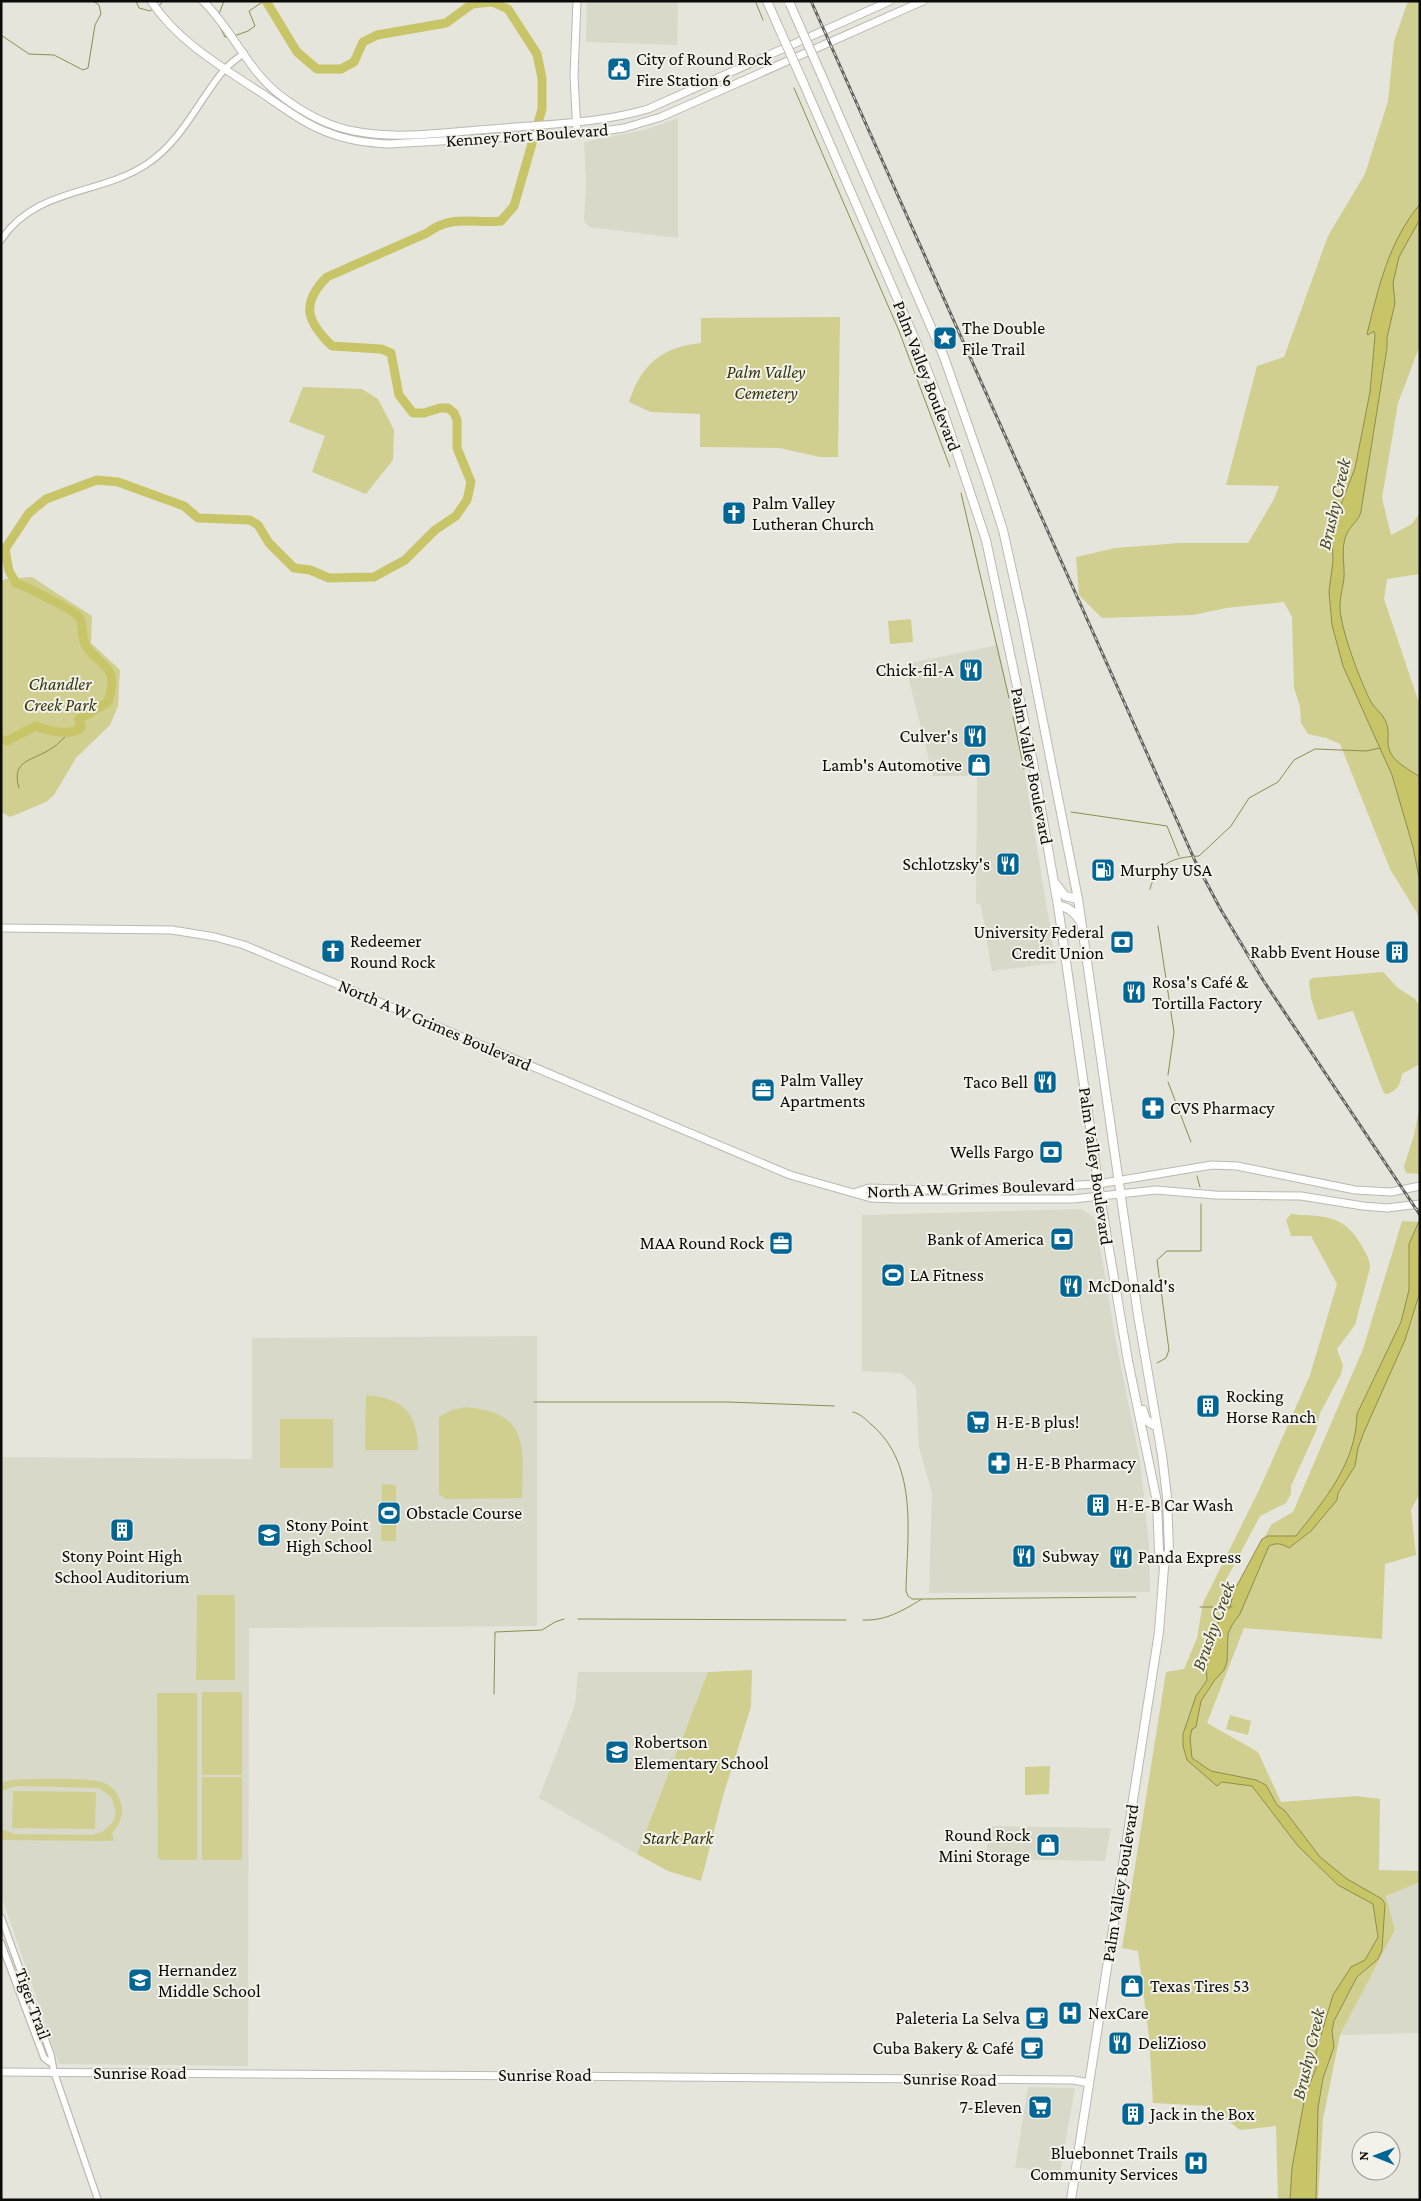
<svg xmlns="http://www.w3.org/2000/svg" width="1421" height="2201" font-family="'Crimson Pro',serif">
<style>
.built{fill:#d9d9c9}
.green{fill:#d0cf90}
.water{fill:#c8c568;stroke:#8f8d4c}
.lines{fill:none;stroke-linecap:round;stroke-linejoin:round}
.stream{stroke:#8f8d4c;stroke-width:1}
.river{stroke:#c8c568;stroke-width:9}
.tertiary-casing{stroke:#babab1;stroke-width:8}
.secondary-casing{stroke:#babab1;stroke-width:9}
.trunk-casing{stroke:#babab1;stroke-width:10}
.tertiary{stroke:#fff;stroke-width:5.5}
.secondary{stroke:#fff;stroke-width:7}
.trunk{stroke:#fff;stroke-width:8}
.rail-casing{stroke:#64645f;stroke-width:3}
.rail{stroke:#f2f2ea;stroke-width:1;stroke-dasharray:4;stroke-linecap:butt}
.trunk-bridge-casing{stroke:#babab1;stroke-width:10;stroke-linecap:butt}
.trunk-bridge{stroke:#fff;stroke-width:8}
.labels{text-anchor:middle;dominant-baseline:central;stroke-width:4;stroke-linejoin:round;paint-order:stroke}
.poi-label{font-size:18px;fill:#0b0b09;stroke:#f2f2ea;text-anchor:start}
.street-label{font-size:18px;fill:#0b0b09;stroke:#f2f2ea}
.park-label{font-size:18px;font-style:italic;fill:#37350c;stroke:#f2f2ea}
.water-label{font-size:19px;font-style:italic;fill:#48471f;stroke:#f2f2ea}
</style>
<rect width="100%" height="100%" fill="#e5e5dc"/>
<!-- built -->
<path class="built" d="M587,1h91l-1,44 -91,-3z
M678,118v120l-88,-11 -5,-4 -1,-5 2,-33 -2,-43 64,-13z
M998,645l26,123 32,195 -64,8 -11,-66 -5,-2 1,-127h-44l-28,-112z
M1081,1209l14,9 22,129 23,113 9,84 1,48 -221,1 3,-100 -13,-46 -3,-61 -15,-13 -39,-2v-156z
M537,1336v290l-288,2 -1,438 -189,-2 -58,-169v-438l251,2v-121z
M578,1672h130l-71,182 -98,-56 36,-93z
M992,1826l119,2 -6,33 -121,-2z
M1420,1882v151l-80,2 55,-105 -9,-34z
M1028,2087l47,1 -15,85 -45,-6z"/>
<!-- green -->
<path class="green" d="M1408,1h12v344l-22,58 -16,95 9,37 21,-11 8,-12v62l-33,5 -3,20 36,107v220l-3,-13 -27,-44 -50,-125 -14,-6 -18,-4 -7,-11 -1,-16 -6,-19 -2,-71 -8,-15 -58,6 -33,7 -91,3 -23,-23 -3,-38 40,-9 63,-5h69l25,-42 6,-15 -53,-1 31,-119 27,-9 44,-121 37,-62 23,-73 6,-60z
M840,317l-2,140h-18l-41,-9 -79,-1v-33l-49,-2 -22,-10c12,-37 32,-55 72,-59v-25z
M303,387l59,2 16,10 16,31 -1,30 -27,34 -54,-22 13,-36 -36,-14z
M32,577l60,39 -1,27 29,27 -2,36 -8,19 -34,33 -22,37 -8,7 -36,15 -9,-5v-230l4,-3z
M911,619l2,23 -23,2 -2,-23z
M1383,972l15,16 17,11 5,8v57l-18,10c-2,11 -4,16 -15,20l-3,-1 -3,-7 -28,-75 -35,9 -7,-22 -2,-17 3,-3z
M1420,1105v69l-14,-1 -2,-7 10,-31z
M1291,1214c31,3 51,-1 69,29 5,9 10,15 10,25l-15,57 -18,24 6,16 -2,9 -21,39 -4,18 -25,55v8l-5,9 -26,13 -36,68 13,1 35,-61 21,-12 70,-163 39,-128 18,1v271l-9,17 5,45 -31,9 -3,75 -138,-11 -37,95 51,29 23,50 75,-6 24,3 -1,71 41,1v11l-34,14 9,34 -55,105 -17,84 -5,81h-40l-2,-74 -36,4 -31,-24 -56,-3 -4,-66 -11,-86 -16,-3 44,-276 18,-3 13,-31 6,-35 57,-115 50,-113 27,-91 -26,-48h-20l-5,-16z
M366,1395c37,3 52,18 52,55h-53z
M466,1407c64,6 57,39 56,91l-76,1 -7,-5v-77l13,-7z
M280,1419h53v49h-53z
M382,1484l14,1v56h-15z
M197,1595h38v85h-39z
M752,1670l-1,37 -28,89 -22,85 -33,-10 -31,-17 71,-182z
M202,1692h40v83h-40z
M157,1693h40v167h-34l-5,-2z
M1230,1715l21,6 -3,14 -22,-6z
M1050,1766l-1,28 -24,1v-28z
M202,1777h40v83h-40z
M11,1780c17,-1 80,-3 93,3 10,4 16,13 18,24 1,11 -4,20 -11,28h2v6l-112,-1v-11l14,5 77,1 10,-3 11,-10 3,-11 -5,-14 -12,-9 -83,-2 -15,5v-8z
M13,1791l83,1 -1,37 -83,-1z"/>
<!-- water -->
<path class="water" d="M1420,204v15l-21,38 -6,26 2,20 -8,35v10l-26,163c-2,10 -10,14 -14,22 -7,15 -2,31 -3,45 -1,9 -4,18 -4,27 -1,21 21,78 31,97 4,7 11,11 14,18 4,8 3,13 3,22 0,18 19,26 32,35v105l-7,-35 -21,-72 -49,-109 -11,-41 -3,-33 4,-31 -1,-33 23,-60 15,-76 5,-56 -1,-5 -6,4 -1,-1c12,-48 21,-91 53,-130z
M1420,1219l-1,76 -14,45 -41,92 -6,16 -3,18 -17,27 -1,7 -26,31 -22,17c-7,-4 -12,-6 -20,-2l-29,68 -8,11 -4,9 -1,28 -3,8 -10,11 -13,20 -5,26 -4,2 -2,9 2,20 19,13 45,9 10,5 11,20 8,6 35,46 27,22 35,20 3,5 -3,46 -4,9 -21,18 -23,44 -2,10 2,16 -11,31 -5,30 -2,92h-26l2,-32 13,-72 11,-28v-16l17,-57 18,-28 14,-7 13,-23 -5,-33 -35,-19 -40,-39 -46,-60 -30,-4 -5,4 -30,-26 -4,-14v-12l13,-38 11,-16 -1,-11 12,-46 12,-16 4,-16 28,-52 6,-3h28c29,-37 60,-72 61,-122l44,-92 8,-32v-46z"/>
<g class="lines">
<!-- stream -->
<path class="stream" d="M136,1l3,7 11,3 3,-2
M756,3l7,17
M159,6l4,-5
M219,14l5,-13
M218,23l7,14h3
M1,35l28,19 25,1 29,15 5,-2 7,-43 6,-11 -2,-9 -6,-4
M234,36l14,-5 7,-5 -6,-15 15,-10
M794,88l105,243 51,136
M961,493l48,205
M1013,717l11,52
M19,788c-9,-29 15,-27 33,-40 7,-4 12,-11 18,-16
M1071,812l96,14 12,30
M1150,889c7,-27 25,-32 49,-33l32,-30 18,-28 29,-16 16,-22 21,-11 51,2 14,-3
M1158,926l16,106 -6,43
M1168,1082l23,60
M1197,1176l3,11
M1157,1363l9,-5 3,-8 -12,-90 10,-9h34v-47
M534,1402h194l106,4
M853,1412c8,2 13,8 19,13 47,41 35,110 34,166l2,5 4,3h9
M1200,1607h32
M578,1619l268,1
M863,1620c23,1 39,-9 59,-21l214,-2
M494,1694l1,-62 47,-2 13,-8 9,-3"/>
<!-- river -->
<path class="river" d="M1,739l6,2 29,-15c11,5 34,10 45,2l-2,-9 29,-17c13,-40 -9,-33 -23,-58 -4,-8 -1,-19 -6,-27 -4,-6 -54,-31 -63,-34l-7,-12 -4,-22 24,-36 17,-14 51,-19 21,2 66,24 14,12 52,2 8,5 11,18 25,25 16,2 19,8 45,-1 31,-17 30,-30 21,-14 11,-16 4,-18 -14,-34v-28l-3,-7 -6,-5h-8l-16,5h-11l-14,-18 -8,-42 -10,-4 -49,-3c-25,-24 -32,-42 -5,-69l100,-44c24,-19 47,-9 74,-12l13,-15 28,-97v-31l-5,-24 -29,-45 -16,-7 -20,2 -26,19 -69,12 -14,7 -9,20 -13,7h-24l-20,-17 -31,-51"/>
<!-- tertiary casing -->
<g class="tertiary-casing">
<path id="tertiary" d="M1,240c35,-53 98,-44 146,-76 35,-23 51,-63 77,-94 5,-6 14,-12 20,-17
M1,1917l50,138 3,17 44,128
M1,1943l43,115 7,5"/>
</g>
<!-- secondary casing -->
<g class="secondary-casing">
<path id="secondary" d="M151,1c27,41 71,66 112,93 22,15 44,32 69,40 18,7 38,9 57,10l207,-12 28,-4 37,-11 262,-116
M203,1c29,28 45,70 77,94 22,17 47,31 74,36 44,9 92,1 137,-2 53,-5 106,-5 157,-20l242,-108
M577,1l-3,75 3,57
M1,928l171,2 43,7 29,8 546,230 81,23 26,1h176l83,-9 59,5 86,1 62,10 24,2 33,-4
M854,1193l15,-5 60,2 113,-3 56,-3 114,-19 25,1 118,24 36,2 29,-6
M954,1197c14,-3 41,3 50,-9
M1,2072l1072,8 16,3"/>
</g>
<!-- trunk casing -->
<g class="trunk-casing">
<path id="trunk" d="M767,1l11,25
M821,74l123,283 42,120 17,53 20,90 55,279 60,416 24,140 5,42 2,53 -5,17 -5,65 -88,568
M803,82l114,262 27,70 42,126 47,222 25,144 42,290 28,165 29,141 2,49 5,16
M1055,883l10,13 13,3
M1058,906c10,0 17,7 22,15
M1143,1410c2,9 4,13 14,16"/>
</g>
<!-- tertiary -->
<use href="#tertiary" class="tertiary"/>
<!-- secondary -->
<use href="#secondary" class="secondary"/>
<!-- trunk -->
<use href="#trunk" class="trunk"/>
<!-- rail casing -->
<g class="rail-casing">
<path id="rail" d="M811,1l385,862 25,47 42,70 157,235"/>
</g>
<!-- rail -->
<use href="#rail" class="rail"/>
<!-- trunk-bridge casing -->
<g class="trunk-bridge-casing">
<path id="trunk-bridge" d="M790,4l31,70
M778,26l25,56"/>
</g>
<!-- trunk-bridge -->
<use href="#trunk-bridge" class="trunk-bridge"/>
</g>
<!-- icons -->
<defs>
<g id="civic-square" transform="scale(1.25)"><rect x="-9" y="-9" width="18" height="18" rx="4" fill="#026695" stroke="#f2f2ea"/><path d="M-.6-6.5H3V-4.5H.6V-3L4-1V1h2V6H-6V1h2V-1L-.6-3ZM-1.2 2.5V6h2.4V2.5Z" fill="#fff"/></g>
<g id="sight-square" transform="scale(1.25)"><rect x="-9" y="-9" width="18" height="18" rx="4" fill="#026695" stroke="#f2f2ea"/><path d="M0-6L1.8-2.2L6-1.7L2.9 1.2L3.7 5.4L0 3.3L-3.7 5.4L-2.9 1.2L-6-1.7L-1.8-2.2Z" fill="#fff"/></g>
<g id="church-square" transform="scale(1.25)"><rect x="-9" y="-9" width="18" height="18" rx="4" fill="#026695" stroke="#f2f2ea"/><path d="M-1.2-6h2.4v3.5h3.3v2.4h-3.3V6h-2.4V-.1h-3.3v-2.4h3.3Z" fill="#fff"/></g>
<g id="restaurant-square" transform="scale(1.25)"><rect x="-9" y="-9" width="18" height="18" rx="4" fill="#026695" stroke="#f2f2ea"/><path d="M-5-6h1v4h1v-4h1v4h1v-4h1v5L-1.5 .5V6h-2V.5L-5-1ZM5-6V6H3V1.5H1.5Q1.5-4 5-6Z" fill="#fff"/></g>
<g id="shop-square" transform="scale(1.25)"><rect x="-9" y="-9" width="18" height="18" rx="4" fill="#026695" stroke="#f2f2ea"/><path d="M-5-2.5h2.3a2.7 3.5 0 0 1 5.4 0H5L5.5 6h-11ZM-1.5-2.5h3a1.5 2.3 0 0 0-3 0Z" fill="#fff"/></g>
<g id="fuel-square" transform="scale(1.25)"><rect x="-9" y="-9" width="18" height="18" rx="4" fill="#026695" stroke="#f2f2ea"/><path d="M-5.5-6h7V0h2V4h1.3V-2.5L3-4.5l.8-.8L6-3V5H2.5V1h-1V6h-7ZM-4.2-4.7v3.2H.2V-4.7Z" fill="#fff"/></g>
<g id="bank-square" transform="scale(1.25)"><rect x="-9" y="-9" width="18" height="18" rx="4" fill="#026695" stroke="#f2f2ea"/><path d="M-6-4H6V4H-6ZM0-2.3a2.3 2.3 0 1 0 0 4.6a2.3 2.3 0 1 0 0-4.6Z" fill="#fff"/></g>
<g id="building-square" transform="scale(1.25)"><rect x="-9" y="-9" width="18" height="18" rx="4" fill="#026695" stroke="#f2f2ea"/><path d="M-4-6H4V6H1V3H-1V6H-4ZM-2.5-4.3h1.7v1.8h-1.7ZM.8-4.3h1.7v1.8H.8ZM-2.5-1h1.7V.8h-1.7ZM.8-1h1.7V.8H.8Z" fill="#fff"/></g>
<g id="office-square" transform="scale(1.25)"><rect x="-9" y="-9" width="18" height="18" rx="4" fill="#026695" stroke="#f2f2ea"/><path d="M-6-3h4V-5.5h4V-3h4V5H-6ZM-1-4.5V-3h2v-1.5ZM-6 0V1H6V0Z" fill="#fff"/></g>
<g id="pharmacy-square" transform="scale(1.25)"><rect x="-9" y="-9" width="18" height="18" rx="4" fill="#026695" stroke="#f2f2ea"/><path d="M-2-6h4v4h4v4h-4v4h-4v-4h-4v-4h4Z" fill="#fff"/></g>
<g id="stadium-square" transform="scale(1.25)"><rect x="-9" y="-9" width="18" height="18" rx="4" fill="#026695" stroke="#f2f2ea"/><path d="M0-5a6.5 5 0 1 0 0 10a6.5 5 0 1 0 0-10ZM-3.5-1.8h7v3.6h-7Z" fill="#fff"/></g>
<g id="supermarket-square" transform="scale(1.25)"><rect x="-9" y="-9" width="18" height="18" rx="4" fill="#026695" stroke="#f2f2ea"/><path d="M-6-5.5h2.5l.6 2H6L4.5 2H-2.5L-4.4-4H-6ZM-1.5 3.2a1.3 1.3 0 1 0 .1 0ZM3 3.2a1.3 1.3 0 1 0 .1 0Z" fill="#fff"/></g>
<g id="school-square" transform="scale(1.25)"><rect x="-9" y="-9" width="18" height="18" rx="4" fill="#026695" stroke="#f2f2ea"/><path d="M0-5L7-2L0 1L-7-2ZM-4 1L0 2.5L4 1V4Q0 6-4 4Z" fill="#fff"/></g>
<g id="hospital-square" transform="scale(1.25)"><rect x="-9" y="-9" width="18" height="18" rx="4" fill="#026695" stroke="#f2f2ea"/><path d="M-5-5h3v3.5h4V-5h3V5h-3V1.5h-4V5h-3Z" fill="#fff"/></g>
<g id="cafe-square" transform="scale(1.25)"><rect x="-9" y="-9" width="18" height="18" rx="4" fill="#026695" stroke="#f2f2ea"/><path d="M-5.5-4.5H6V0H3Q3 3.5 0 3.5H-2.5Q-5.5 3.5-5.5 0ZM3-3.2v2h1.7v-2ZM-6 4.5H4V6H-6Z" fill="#fff"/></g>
</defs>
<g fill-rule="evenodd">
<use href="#civic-square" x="619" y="69"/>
<use href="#sight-square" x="945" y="338"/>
<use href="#church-square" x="734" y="513"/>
<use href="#restaurant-square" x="971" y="670"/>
<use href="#restaurant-square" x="975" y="736"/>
<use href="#shop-square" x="979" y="765"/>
<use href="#restaurant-square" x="1008" y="864"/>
<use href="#fuel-square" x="1103" y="870"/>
<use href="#bank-square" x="1122" y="942"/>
<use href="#church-square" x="333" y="951"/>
<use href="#building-square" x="1397" y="952"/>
<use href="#restaurant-square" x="1134" y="992"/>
<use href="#restaurant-square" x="1045" y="1082"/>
<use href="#office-square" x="763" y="1090"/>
<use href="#pharmacy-square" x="1153" y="1108"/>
<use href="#bank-square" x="1051" y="1152"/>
<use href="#bank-square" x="1062" y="1239"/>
<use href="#office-square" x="781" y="1243"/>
<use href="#stadium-square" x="893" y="1275"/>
<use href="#restaurant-square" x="1071" y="1286"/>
<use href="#building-square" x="1208" y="1406"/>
<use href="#supermarket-square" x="978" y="1422"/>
<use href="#pharmacy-square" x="999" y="1463"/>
<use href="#building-square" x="1098" y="1505"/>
<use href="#stadium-square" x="389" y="1513"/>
<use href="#building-square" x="122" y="1530"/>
<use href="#school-square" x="269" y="1535"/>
<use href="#restaurant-square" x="1024" y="1556"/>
<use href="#restaurant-square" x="1121" y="1557"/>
<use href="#school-square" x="617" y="1752"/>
<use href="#shop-square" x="1048" y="1845"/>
<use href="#school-square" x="140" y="1980"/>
<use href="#shop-square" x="1132" y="1986"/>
<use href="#hospital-square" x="1070" y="2013"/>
<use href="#cafe-square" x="1037" y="2018"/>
<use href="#restaurant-square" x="1120" y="2043"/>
<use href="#cafe-square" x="1032" y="2048"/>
<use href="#supermarket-square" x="1040" y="2107"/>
<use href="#building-square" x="1133" y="2114"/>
<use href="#hospital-square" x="1196" y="2163"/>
</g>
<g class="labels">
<!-- poi labels -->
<g class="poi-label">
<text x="636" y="59">City of Round Rock<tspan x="636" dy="21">Fire Station 6</tspan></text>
<text x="962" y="328">The Double<tspan x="962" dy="21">File Trail</tspan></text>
<text x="752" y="503">Palm Valley<tspan x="752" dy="21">Lutheran Church</tspan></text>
<text x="954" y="670" text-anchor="end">Chick-fil-A</text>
<text x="958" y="736" text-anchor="end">Culver's</text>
<text x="962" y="765" text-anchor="end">Lamb's Automotive</text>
<text x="990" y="864" text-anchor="end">Schlotzsky's</text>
<text x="1120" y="870">Murphy USA</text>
<text x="1104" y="932" text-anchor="end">University Federal<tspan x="1104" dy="21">Credit Union</tspan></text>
<text x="350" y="941">Redeemer<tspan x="350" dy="21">Round Rock</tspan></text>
<text x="1380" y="952" text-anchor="end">Rabb Event House</text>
<text x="1152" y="982">Rosa's Café &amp;<tspan x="1152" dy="21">Tortilla Factory</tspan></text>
<text x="780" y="1080">Palm Valley<tspan x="780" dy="21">Apartments</tspan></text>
<text x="1028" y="1082" text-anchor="end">Taco Bell</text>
<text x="1170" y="1108">CVS Pharmacy</text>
<text x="1034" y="1152" text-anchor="end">Wells Fargo</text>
<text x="1044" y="1239" text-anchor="end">Bank of America</text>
<text x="764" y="1243" text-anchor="end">MAA Round Rock</text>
<text x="910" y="1275">LA Fitness</text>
<text x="1088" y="1286">McDonald's</text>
<text x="1226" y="1396">Rocking<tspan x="1226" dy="21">Horse Ranch</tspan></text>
<text x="996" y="1422">H-E-B plus!</text>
<text x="1016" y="1463">H-E-B Pharmacy</text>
<text x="1116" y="1505">H-E-B Car Wash</text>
<text x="406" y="1513">Obstacle Course</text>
<text x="286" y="1525">Stony Point<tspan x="286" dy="21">High School</tspan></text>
<text x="122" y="1556" text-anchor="middle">Stony Point High<tspan x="122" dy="21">School Auditorium</tspan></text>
<text x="1042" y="1556">Subway</text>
<text x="1138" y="1557">Panda Express</text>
<text x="634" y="1742">Robertson<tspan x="634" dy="21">Elementary School</tspan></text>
<text x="1030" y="1835" text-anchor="end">Round Rock<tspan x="1030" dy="21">Mini Storage</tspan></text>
<text x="158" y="1970">Hernandez<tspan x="158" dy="21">Middle School</tspan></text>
<text x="1150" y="1986">Texas Tires 53</text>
<text x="1088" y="2013">NexCare</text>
<text x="1020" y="2018" text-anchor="end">Paleteria La Selva</text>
<text x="1138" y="2043">DeliZioso</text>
<text x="1014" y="2048" text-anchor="end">Cuba Bakery &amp; Café</text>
<text x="1022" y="2107" text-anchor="end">7-Eleven</text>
<text x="1150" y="2114">Jack in the Box</text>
<text x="1178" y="2153" text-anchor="end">Bluebonnet Trails<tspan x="1178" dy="21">Community Services</tspan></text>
</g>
<!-- street labels -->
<g class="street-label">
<text transform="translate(527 135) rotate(-4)">Kenney Fort Boulevard</text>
<text transform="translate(927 376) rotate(69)">Palm Valley Boulevard</text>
<text transform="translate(1032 766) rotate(79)">Palm Valley Boulevard</text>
<text transform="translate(435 1025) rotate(23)">North A W Grimes Boulevard</text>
<text transform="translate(1096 1166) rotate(82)">Palm Valley Boulevard</text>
<text transform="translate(971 1188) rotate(-2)">North A W Grimes Boulevard</text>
<text transform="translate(1120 1883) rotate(-81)">Palm Valley Boulevard</text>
<text transform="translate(33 2004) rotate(70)">Tiger Trail</text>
<text x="140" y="2073">Sunrise Road</text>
<text x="545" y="2075">Sunrise Road</text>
<text transform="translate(950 2079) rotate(1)">Sunrise Road</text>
</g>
<!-- park labels -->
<g class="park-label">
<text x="766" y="372">Palm Valley<tspan x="766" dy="21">Cemetery</tspan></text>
<text x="60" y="684">Chandler<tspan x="60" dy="21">Creek Park</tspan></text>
<text x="678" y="1838">Stark Park</text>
</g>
<!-- water labels -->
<g class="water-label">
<text transform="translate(1334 504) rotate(-77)">Brushy Creek</text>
<text transform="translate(1213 1626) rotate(-70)">Brushy Creek</text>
<text transform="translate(1308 2054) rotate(-77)">Brushy Creek</text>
</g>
</g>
<!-- border -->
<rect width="1421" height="2201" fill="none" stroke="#0b0b09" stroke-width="5"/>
<!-- north arrow -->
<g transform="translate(1376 2156) rotate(271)"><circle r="24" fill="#f2f2ea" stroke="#969690"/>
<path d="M0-4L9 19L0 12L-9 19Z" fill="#026695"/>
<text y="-8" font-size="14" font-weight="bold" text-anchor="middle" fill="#0b0b09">N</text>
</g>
</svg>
